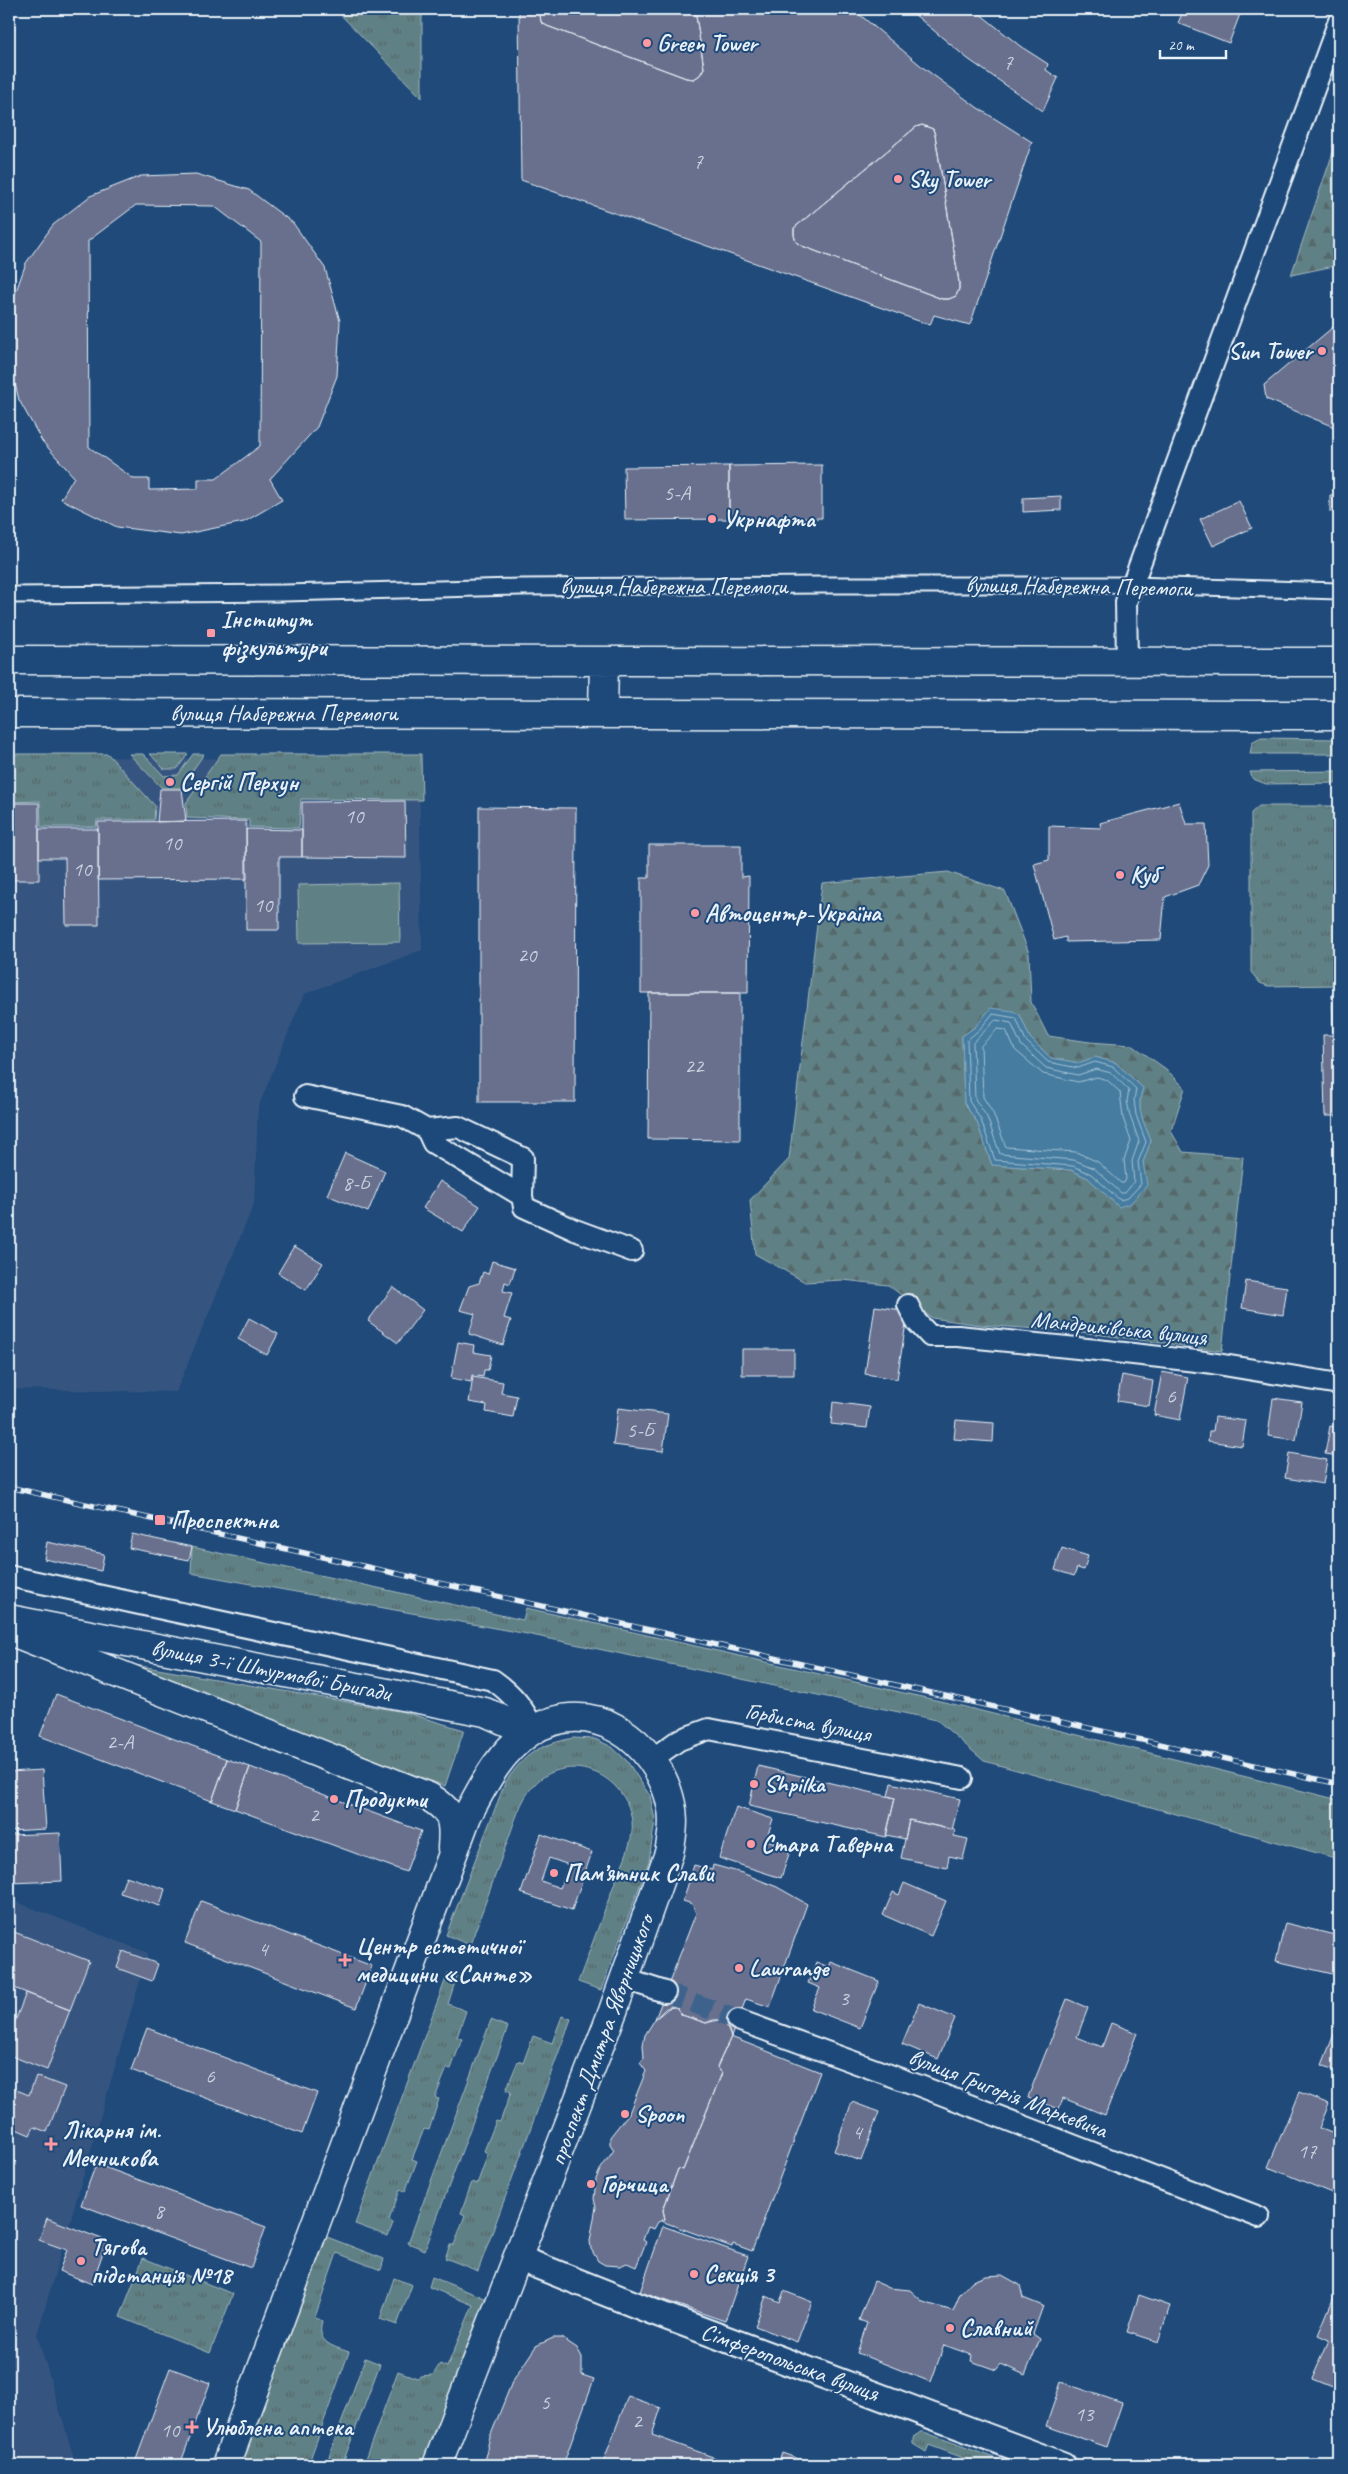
<svg xmlns="http://www.w3.org/2000/svg" width="1348" height="2474" font-family="Caveat,sans-serif">
<style>
.built{fill:#355580}
.grass{fill:url(#grass-tufts);stroke:#a4b8be}
.forest{fill:url(#forest-firs);stroke:#a4b8be;fill-rule:evenodd}
.garden{fill:#5f8084;stroke:#a4b8be}
.water{fill:#447ca0;stroke:#86abc3}
.lines{fill:none;stroke-linecap:round;stroke-linejoin:round}
.shore{stroke:#a6c2d5;stroke-width:1}
.building{fill:#69708e;stroke:#e8f1f8;fill-rule:evenodd}
.minor-tunnel{stroke:#3d638d;stroke-width:20;stroke-dasharray:20 10;stroke-linecap:butt}
.pedestrian-casing{stroke:#e8f1f8;stroke-width:19}
.minor-casing{stroke:#e8f1f8;stroke-width:24}
.tertiary-casing{stroke:#e8f1f8;stroke-width:29}
.secondary-casing{stroke:#e8f1f8;stroke-width:31}
.primary-casing{stroke:#e8f1f8;stroke-width:31}
.pedestrian{stroke:#1f4a7a;stroke-width:15}
.minor{stroke:#1f4a7a;stroke-width:20}
.tertiary{stroke:#1f4a7a;stroke-width:25}
.secondary{stroke:#1f4a7a;stroke-width:28}
.primary{stroke:#1f4a7a;stroke-width:28}
.rail-casing{stroke:#e8f1f8;stroke-width:5.5}
.rail{stroke:#1f4a7a;stroke-width:4;stroke-dasharray:11;stroke-linecap:butt}
.poi-dot{fill:#ff9aa2;stroke:#1f4a7a;stroke-width:2}
.labels{text-anchor:middle;dominant-baseline:central;stroke-width:4;stroke-linejoin:round;paint-order:stroke}
.number-label{font-size:21px;fill:#c8d1de}
.poi-label{font-size:24px;font-weight:bold;fill:#e8f1f8;stroke:#1f4a7a;text-anchor:start}
.street-label{font-size:24px;fill:#e8f1f8;stroke:#1f4a7a}
</style>
<defs>
<pattern id="grass-tufts" width="24" height="20" patternUnits="userSpaceOnUse" patternTransform="scale(1.25)"><rect width="24" height="20" fill="#5f8084"/><path d="M3 7l-1-3M5 7V3M7 7l1-3M15 17l-1-3M17 17v-4M19 17l1-3" fill="none" stroke="#54676a"/></pattern>
<pattern id="forest-firs" width="22" height="20" patternUnits="userSpaceOnUse" patternTransform="scale(1.25)"><rect width="22" height="20" fill="#5f8084"/><path d="M5 1l3.5 6h-7zM16 11l3.5 6h-7z" fill="#54676a"/></pattern>
</defs>
<rect width="100%" height="100%" fill="#1f4a7a"/>
<filter id="ink" filterUnits="userSpaceOnUse"><feTurbulence type="fractalNoise" baseFrequency=".02" numOctaves="2"/><feDisplacementMap in="SourceGraphic" scale="10" xChannelSelector="R" yChannelSelector="G"/><feConvolveMatrix kernelMatrix="1 2 1 2 8 2 1 2 1" color-interpolation-filters="sRGB"/></filter>
<g filter="url(#ink)">
<!-- built -->
<path class="built" d="M9,756l410,5 3,189 -118,44 -46,114 -4,96 -78,188 -167,-3z
M9,1899l139,54 -111,382 39,130h-67z"/>
<!-- grass -->
<path class="grass" d="M335,9h87v89z
M1260,738l79,1v15h-89l2,-11z
M9,754h99l47,52 -1,14h-57l-1,7h-55l-1,-26 -31,1z
M129,754h14l21,22 14,-1 15,-21h11l-24,34h-18z
M150,754h38l-11,15h-13z
M221,754h200l1,46 -121,-1 -2,29 -50,-1v-7l-62,-2 -1,-15z
M1339,771v12l-73,1 -13,-5 -3,-7z
M1259,806h80v179l-71,1 -8,-3 -9,-11v-159z
M192,1547l331,73 3,-12 427,96 386,96v59l-355,-98 -47,-41 -415,-87 -331,-60z
M89,1657l315,55 60,18 -19,56z
M573,1738l22,1 17,8 15,14 23,35 5,24 -6,41 -48,129 -23,-8c12,-33 25,-67 37,-100 6,-15 15,-33 17,-50 3,-28 -18,-56 -45,-62 -18,-5 -39,0 -52,14 -15,15 -21,41 -29,61 -12,34 -24,67 -36,100l-24,-10 59,-152c21,-31 33,-37 68,-45z
M448,1973l9,3 -9,28 18,7 -9,26 5,2 -11,30 -4,-1 -12,30 4,1 -10,31 -5,-1 -12,30 5,2 -12,31 -5,-2 -11,30 4,3 -5,13 -33,-12z
M562,2016l9,3 -93,252 -33,-13 5,-13h4l11,-30 -4,-2 11,-31 5,2 11,-30 -4,-3 12,-30 4,1 11,-30 -5,-2 12,-29 5,2 10,-27 19,7z
M491,2020l17,7 -83,223 -17,-7z
M327,2237l57,22 -3,11 -44,-17 -22,64 7,4c-6,22 10,25 27,31l-41,113h-68z
M143,2258l90,36 -23,59 -90,-36z
M432,2277l55,22 -65,166h-59l35,-94 19,7 3,-2 13,-1 7,-11 7,3 26,-62 -44,-18z
M394,2278l18,7 -15,40 -17,-6z
M365,2358l15,6 -38,101h-16z
M921,2432h3l89,33h-31l-53,-20 -3,7 -13,-8v-7z"/>
<!-- forest -->
<path class="forest" d="M1339,135v130l-48,10z
M948,872l57,19 24,62 2,49 17,34 42,6 42,3 34,24 19,19 -14,43 12,21 60,5 -21,194 -142,-19 -99,-7 -49,-7 -44,-33 -45,-5 -38,2 -50,-28 -5,-54 39,-41 33,-276zM1020,1015l10,23 21,20 28,5 16,-6 21,6 27,25c-8,21 1,34 8,53l-8,21 3,23 -27,22 -31,-29 -17,-8 -79,-5 -15,-43 -13,-19 -2,-67 13,-9z"/>
<!-- garden -->
<path class="garden" d="M399,883l1,59 -101,1 -1,-58z"/>
<!-- water -->
<path class="water" d="M991,1008l22,3 7,4 10,23 21,20 28,5 16,-6 21,6 27,25c-8,21 1,34 8,53l-8,21 4,23 -16,18 -12,4 -31,-29 -17,-8 -79,-5 -15,-43 -13,-19 -2,-67 13,-9z"/>
<g class="lines">
<!-- shore -->
<path class="shore" d="M993,1014l23,4 10,23 22,21 30,6 17,-6 18,5 23,22 -2,11 2,15 10,27 -8,20 3,22 -13,14 -8,2 -29,-26 -18,-8 -78,-6 -14,-40 -12,-19 -2,-61 12,-10z
M996,1020l15,3 10,22 25,23 32,7 18,-6 15,4 18,17 -2,11 3,15 9,25 -7,20 2,21 -9,11h-4l-27,-25 -20,-8 -74,-6 -13,-37 -12,-18 -2,-56z
M998,1029l8,1 9,20 28,24 35,8 19,-5 10,3 13,12 3,26 8,23 -7,19 2,19 -2,4h-3l-23,-21 -22,-10 -70,-5 -13,-34 -10,-16 -2,-51z"/>
</g>
<!-- building -->
<path class="building" d="M519,9h20l2,13 6,4 139,52 8,1 6,-4 4,-7 -9,-59h158l72,60 53,39 54,34 -62,183 -36,-10 -4,10 -409,-145zM922,125l11,4 2,6 24,147v7l-3,7 -7,3h-7l-140,-53 -6,-4 -2,-7v-7l6,-5 116,-96z
M539,9h156l9,59 -4,7 -6,4 -8,-1 -139,-52 -6,-4z
M908,9h66l46,37 28,18 -2,6 12,8 -15,33 -75,-52z
M1184,9h58l-13,34 -51,-20z
M922,125l11,4 2,6 24,147v7l-3,7 -7,3h-7l-140,-53 -6,-4 -2,-7v-7l6,-5 116,-96z
M196,174l53,16 44,33 32,45 15,53 -3,55 -20,51 -47,52 12,21 -38,22 -63,13 -64,-8 -56,-28 13,-22 -32,-36 -23,-41 -10,-41v-22l1,-29 16,-45 27,-38 37,-29 51,-20zM136,205l78,1 47,36 -1,204 -44,33h-18v10l-49,1v-11h-15l-45,-32 -1,-206z
M1339,322v107l-73,-30 -2,-14z
M822,465v53l-93,1v-53z
M729,466v53l-104,1 -1,-53z
M1330,495h9v16l-9,1z
M1061,496v14l-38,2v-14z
M1239,501l13,27 -39,18 -13,-27z
M160,789h22l4,32 -29,1z
M405,801l1,57 -104,-1v-55z
M1179,802l7,22h20l2,41 -10,20 -33,12 -4,43 -95,2v-5l-12,3 -20,-76 15,-4v-34l52,2 -1,-5z
M9,803h30v77h-30z
M479,807l97,1 -1,294h-96z
M246,821l1,58 -149,1v-58z
M39,829h59l1,96h-33l-1,-67h-26z
M246,829l56,1v27h-23v73h-33z
M649,845h92v32l8,-1 -1,117h-107v-115h8z
M649,993h91v147l-92,-1z
M1332,994h7v41h-6z
M1323,1035h16v81h-14z
M345,1153l40,18 -17,41 -41,-17z
M440,1181l40,25 -17,26 -40,-24z
M294,1246l29,17 -17,27 -28,-17z
M492,1261l23,7 -5,16 -5,-2 -2,9 9,2 -8,25 7,2 -8,25 -34,-11 6,-20 -15,-4 9,-24 10,-3 4,-11 5,2z
M1246,1281l41,6 -4,28 -41,-7z
M393,1287l30,23 -25,33 -30,-22z
M875,1306l33,5 -11,68 -32,-5z
M249,1318l29,16 -11,21 -29,-16z
M458,1342l16,3 -1,7 18,3 -3,15h-4l-1,7 -11,-2 -1,7 -20,-4z
M742,1349h52v26h-52z
M1162,1372l26,5 -8,43 -26,-5z
M1122,1375l31,6 -4,25 -32,-5z
M473,1377l30,5 -2,11 16,3 -4,21 -27,-5 1,-7 -18,-3z
M1273,1398l29,4 -6,38 -28,-4z
M833,1402l37,5 -3,21 -36,-4z
M618,1408l50,6 -5,37 -50,-6z
M1215,1417l31,4 -4,25 -34,-5 1,-10h4z
M956,1420l38,3 -1,19 -39,-3z
M1330,1426l9,2v28l-14,-2z
M1289,1453l38,7 -4,24 -38,-6z
M132,1534l60,13 -3,13 -60,-12z
M47,1542l57,12 -3,17 -57,-12z
M1062,1548l26,8 -4,14 -7,-2 -3,8 -19,-6z
M56,1694l171,65 -15,42 -172,-65z
M227,1759l23,8 -15,42 -23,-8z
M758,1766l137,32 -9,39 -137,-31z
M250,1767l171,64 -15,41 -171,-63z
M42,1770l4,59 -36,2 -1,-59z
M891,1783l69,16 -8,31 -43,-10 -4,19 -19,-4 9,-37 -7,-2z
M736,1807l37,12 -7,21 25,8 -10,30 -62,-20z
M909,1820l46,10 -1,6 14,3 -5,20 -14,-3 -2,12 -46,-10z
M60,1833l2,48 -53,2v-48z
M541,1834l51,18 -20,58 -51,-17z
M549,1858l20,7 -9,23 -19,-7z
M694,1865l18,5 1,-5 29,8 35,14 30,17 -37,103 -24,-8 -15,38 -3,-10 -7,-7h-8l-7,3 -24,-8 -6,-8 -10,1 -11,11 41,-106 -4,-9 -9,-3z
M126,1876l39,13 -5,17 -40,-13z
M904,1883l42,18 -15,35 -48,-21 10,-23 6,3z
M201,1901l171,65 -16,42 -171,-65z
M1285,1923l54,13 -2,39 -61,-14z
M9,1930l80,31 -19,49 -61,-24z
M123,1951l35,13 -6,17 -35,-13z
M816,1962l13,5 2,-5 48,19 -19,47 -49,-19 9,-21 -12,-5z
M26,1993l44,17 -23,60 -38,-15v-18z
M1067,1999l21,9 -11,29 25,10 9,-24 26,10 -32,82 -42,-17 -4,11 -31,-12z
M919,2003l36,15 -17,41 -36,-15z
M671,2006l5,1 6,8 24,8 12,-3 8,5 5,12 -14,30 5,6 -39,97 -5,-1 -15,41 2,9 -7,3 -4,7 -6,-2 -5,13 3,2 -10,25 -9,-4 -7,3 -15,-1 -7,-4 -7,-12 -1,-8 6,-34 -2,-8 2,-20 4,-9 14,-20 -4,-6v-7l19,-24 17,-42 -6,-8 4,-5 -1,-13 2,-10 10,-16z
M147,2028l170,65 -15,41 -171,-64z
M1336,2029l3,2v41l-17,-7z
M731,2037l89,35 -68,179 -19,-7 -1,3 -71,-26 4,-2 -2,-9 15,-41 5,1 39,-97 -5,-6z
M36,2076l29,11 -18,45 -13,-5 -4,8 -21,-9v-39l20,8z
M1299,2092l30,12 -10,24 20,8v60l-71,-29z
M852,2102l27,10 -18,49 -27,-10z
M96,2164l170,63 -15,41 -170,-63z
M47,2218l60,23 -15,43 -33,-13 8,-21 -28,-10z
M663,2226l85,30 -23,65 -85,-29z
M1002,2275l18,10 3,13 20,8 -10,28 7,5 -15,36 -24,-11 -5,6 -25,-9 1,-6 -28,-10 -13,37 -74,-29 10,-30 -8,-3 15,-39 15,7 21,2 13,12 30,9 7,-17 12,-13 14,-5z
M1339,2285v105l-27,-11 17,-39 -11,-5z
M784,2291l28,11 -15,40 -42,-16 11,-30 14,6z
M1139,2295l31,11 -12,36 -31,-10z
M553,2338h9l15,10 5,9v18l12,4 -31,86h-80l7,-28 22,-55 24,-36z
M170,2368l40,15 -30,82h-46z
M1061,2382l61,21 -15,44 -61,-21z
M628,2396l33,12 -9,27 83,30h-133z
M782,2453l34,12h-38z"/>
<g class="lines">
<!-- minor-tunnel -->
<path class="minor-tunnel" d="M665,1992l73,28"/>
<!-- pedestrian casing -->
<g class="pedestrian-casing">
<path id="pedestrian" d="M9,595l275,-2 236,-6 303,-2h309l207,6"/>
</g>
<!-- minor casing -->
<g class="minor-casing">
<path id="minor" d="M1127,661l-1,-59 213,-581
M305,1096l97,20 25,14 31,-3 65,31 -1,38 2,11 51,23 57,21
M427,1130l6,13 89,53
M908,1305l8,16 14,15h28l139,14 108,12 134,22
M9,1576l484,104c20,14 31,28 41,50
M652,1759l27,-19 30,-11 253,49
M625,1979l40,13
M738,2020l182,66 339,131"/>
</g>
<!-- tertiary casing -->
<g class="tertiary-casing">
<path id="tertiary" d="M518,2258l133,53 412,154"/>
</g>
<!-- secondary casing -->
<g class="secondary-casing">
<path id="secondary" d="M9,1619l476,93 45,20
M15,1633l414,164c24,14 25,24 23,51
M226,2465l241,-649c17,-32 32,-64 63,-84 61,-39 127,8 141,72 4,16 1,33 -2,49l-56,158 -176,454"/>
</g>
<!-- primary casing -->
<g class="primary-casing">
<path id="primary" d="M9,660l1330,2
M9,713l1330,2
M603,713l1,-52"/>
</g>
<!-- pedestrian -->
<use href="#pedestrian" class="pedestrian"/>
<!-- minor -->
<use href="#minor" class="minor"/>
<!-- tertiary -->
<use href="#tertiary" class="tertiary"/>
<!-- secondary -->
<use href="#secondary" class="secondary"/>
<!-- primary -->
<use href="#primary" class="primary"/>
<!-- rail casing -->
<g class="rail-casing">
<path id="rail" d="M9,1487l1330,297"/>
</g>
<!-- rail -->
<use href="#rail" class="rail"/>
</g>
</g>
<!-- markers -->
<g class="poi-dot">
<circle cx="647" cy="43" r="5"/>
<circle cx="898" cy="179" r="5"/>
<circle cx="1322" cy="351" r="5"/>
<circle cx="712" cy="519" r="5"/>
<rect x="206" y="628" width="10" height="10" rx="2.5"/>
<circle cx="170" cy="782" r="5"/>
<circle cx="1120" cy="875" r="5"/>
<circle cx="695" cy="913" r="5"/>
<rect x="154" y="1514" width="12" height="12" rx="2.5"/>
<circle cx="754" cy="1784" r="5"/>
<circle cx="334" cy="1799" r="5"/>
<circle cx="751" cy="1844" r="5"/>
<circle cx="554" cy="1873" r="5"/>
<path d="M342.5 1952.5h5v5h5v5h-5v5h-5v-5h-5v-5h5z"/>
<circle cx="739" cy="1968" r="5"/>
<circle cx="625" cy="2114" r="5"/>
<path d="M48.5 2136.5h5v5h5v5h-5v5h-5v-5h-5v-5h5z"/>
<circle cx="591" cy="2184" r="5"/>
<circle cx="81" cy="2261" r="5"/>
<circle cx="694" cy="2274" r="5"/>
<circle cx="950" cy="2328" r="5"/>
<path d="M189.5 2419.5h5v5h5v5h-5v5h-5v-5h-5v-5h5z"/>
</g>
<g class="labels">
<!-- number labels -->
<g class="number-label">
<text x="1008" y="62">7</text>
<text x="698" y="161">7</text>
<text x="677" y="493">5-А</text>
<text x="354" y="816">10</text>
<text x="172" y="843">10</text>
<text x="82" y="869">10</text>
<text x="263" y="905">10</text>
<text x="527" y="955">20</text>
<text x="694" y="1066">22</text>
<text x="356" y="1183">8-Б</text>
<text x="1171" y="1396">6</text>
<text x="640" y="1430">5-Б</text>
<text x="120" y="1742">2-А</text>
<text x="314" y="1815">2</text>
<text x="263" y="1949">4</text>
<text x="844" y="1998">3</text>
<text x="210" y="2076">6</text>
<text x="857" y="2132">4</text>
<text x="1307" y="2151">17</text>
<text x="159" y="2211">8</text>
<text x="545" y="2402">5</text>
<text x="1084" y="2414">13</text>
<text x="637" y="2421">2</text>
<text x="170" y="2430">10</text>
</g>
<!-- poi labels -->
<g class="poi-label">
<text x="657" y="43">Green Tower</text>
<text x="908" y="179">Sky Tower</text>
<text x="1312" y="351" text-anchor="end">Sun Tower</text>
<text x="722" y="519">Укрнафта</text>
<text x="221" y="619">Інститут<tspan x="221" dy="28">фізкультури</tspan></text>
<text x="180" y="782">Сергій Перхун</text>
<text x="1130" y="875">Куб</text>
<text x="705" y="913">Автоцентр-Україна</text>
<text x="171" y="1520">Проспектна</text>
<text x="764" y="1784">Shpilka</text>
<text x="344" y="1799">Продукти</text>
<text x="761" y="1844">Стара Таверна</text>
<text x="564" y="1873">Пам’ятник Слави</text>
<text x="356" y="1946">Центр естетичної<tspan x="356" dy="28">медицини «Санте»</tspan></text>
<text x="749" y="1968">Lawrange</text>
<text x="635" y="2114">Spoon</text>
<text x="62" y="2130">Лікарня ім.<tspan x="62" dy="28">Мечникова</tspan></text>
<text x="601" y="2184">Горчица</text>
<text x="91" y="2247">Тягова<tspan x="91" dy="28">пiдстанцiя №18</tspan></text>
<text x="704" y="2274">Секція 3</text>
<text x="960" y="2328">Славний</text>
<text x="202" y="2427">Улюблена аптека</text>
</g>
<!-- street labels -->
<g class="street-label">
<text x="674" y="586">вулиця Набережна Перемоги</text>
<text transform="translate(1079 586) rotate(1)">вулиця Набережна Перемоги</text>
<text x="284" y="713">вулиця Набережна Перемоги</text>
<text transform="translate(1119 1328) rotate(6)">Мандриківська вулиця</text>
<text transform="translate(271 1670) rotate(11)">вулиця 3-ї Штурмової Бригади</text>
<text transform="translate(808 1722) rotate(11)">Горбиста вулиця</text>
<text transform="translate(601 2040) rotate(-70)">проспект Дмитра Яворницького</text>
<text transform="translate(1008 2093) rotate(21)">вулиця Григорія Маркевича</text>
<text transform="translate(790 2362) rotate(20)">Сімферопольська вулиця</text>
</g>
</g>
<!-- margin -->
<rect width="1348" height="2474" fill="none" stroke="#1f4a7a" stroke-width="30"/>
<rect x="15" y="15" width="1318" height="2444" fill="none" stroke="#e8f1f8" stroke-width="2" filter="url(#ink)"/>
<!-- scale -->
<path d="M1160 50v8h66v-8" fill="none" stroke="#e8f1f8" stroke-width="2.5"/>
<text x="1168" y="50" font-size="15" fill="#e8f1f8" stroke="#1f4a7a" stroke-width="4" paint-order="stroke">20 m</text>
</svg>
